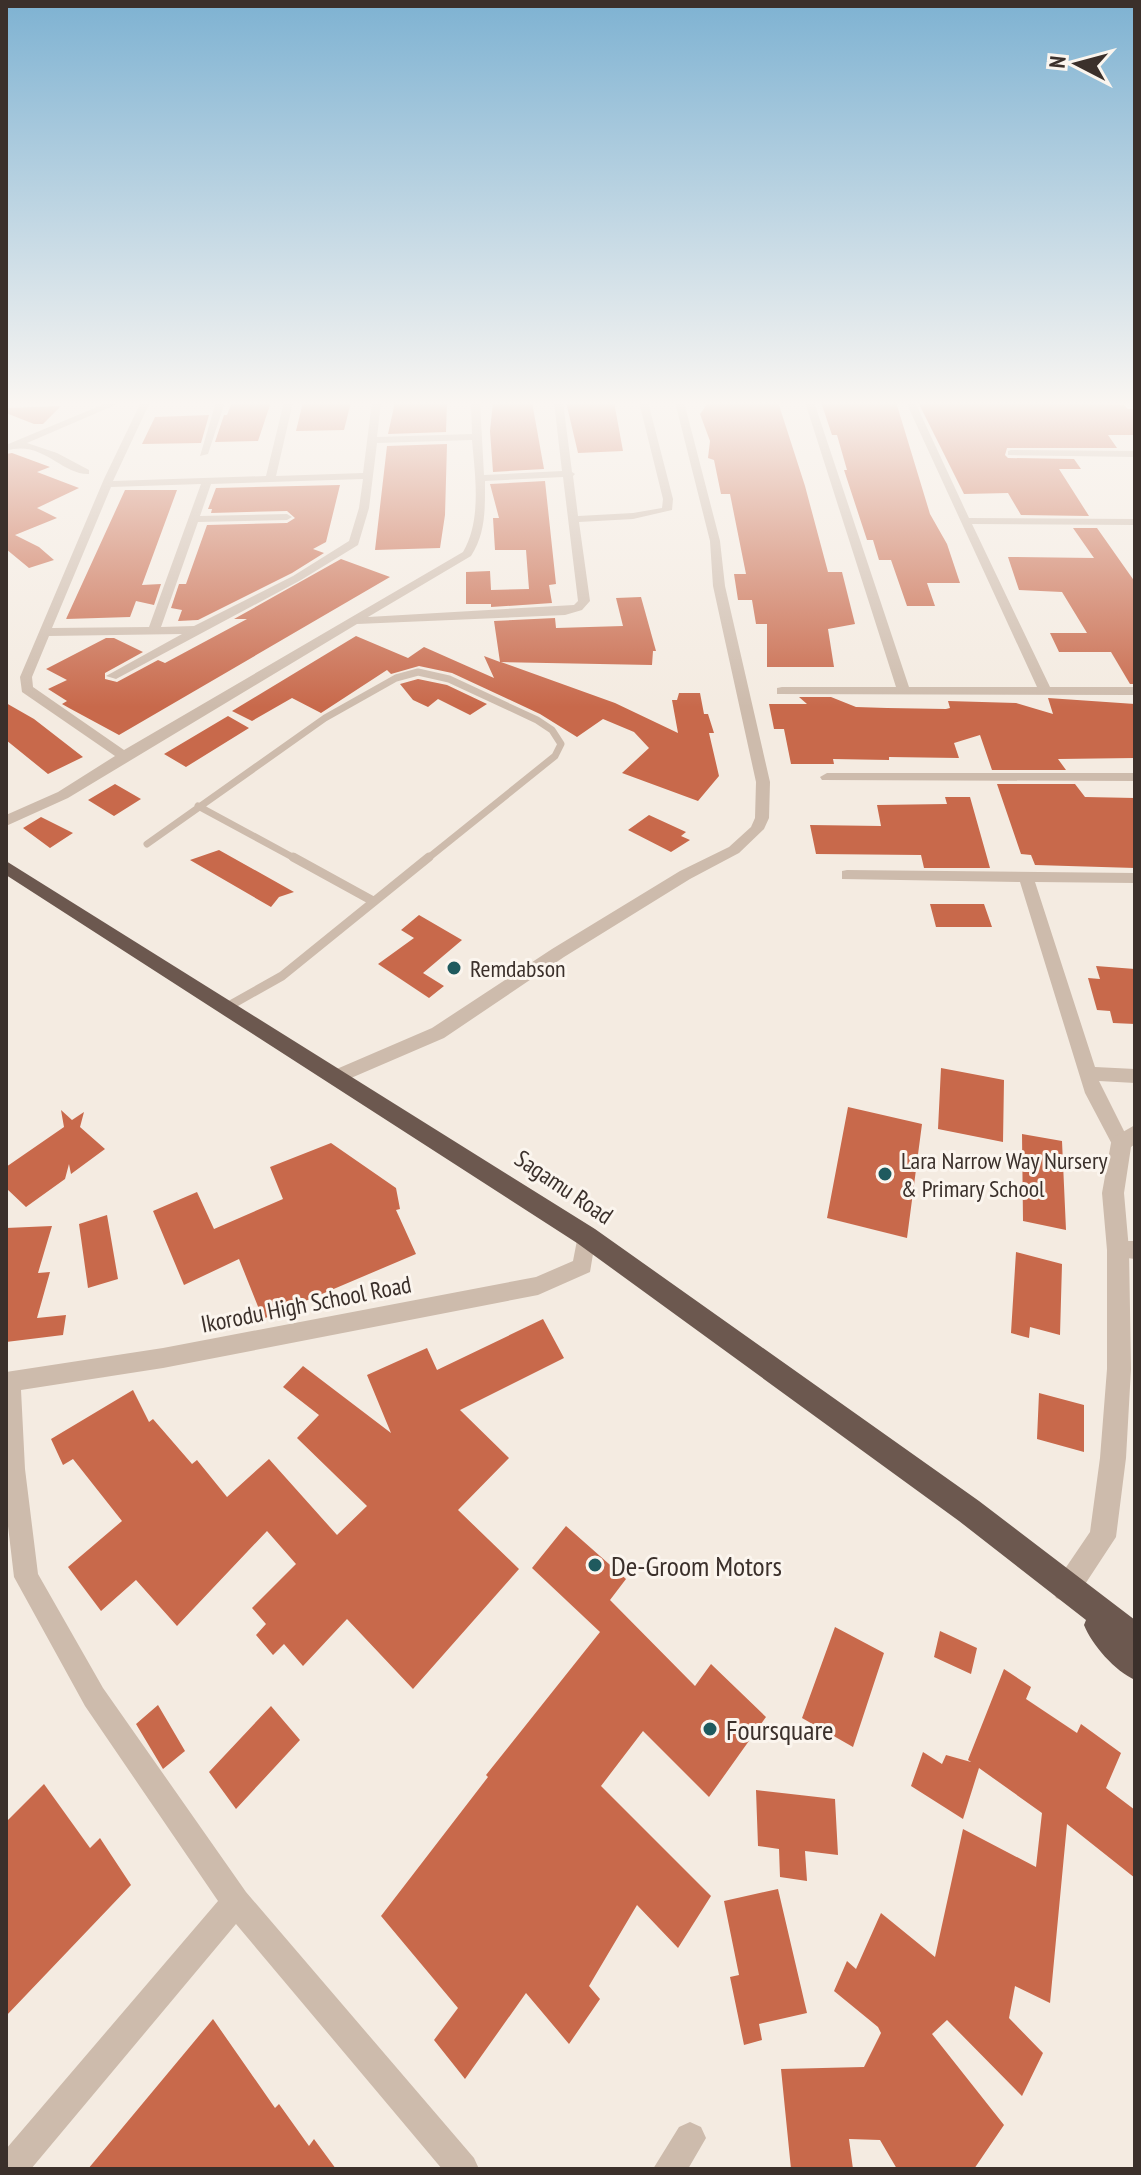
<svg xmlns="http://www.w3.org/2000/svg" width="1141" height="2175" font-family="'PT Sans Narrow',sans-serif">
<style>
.building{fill:#c8694b}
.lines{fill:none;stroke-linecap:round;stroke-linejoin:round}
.service-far1{stroke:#cdbbac;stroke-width:7}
.service{stroke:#cdbbac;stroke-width:9}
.minor{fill:#cdbbac;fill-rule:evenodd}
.tertiary{fill:#cdbbac;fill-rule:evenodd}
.trunk{fill:#6c584f;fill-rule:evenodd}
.poi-dot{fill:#1f5a5e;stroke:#fbf5ee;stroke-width:3}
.labels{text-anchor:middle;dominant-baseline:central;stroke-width:6;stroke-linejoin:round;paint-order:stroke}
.poi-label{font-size:24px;fill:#3b302b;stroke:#fbf5ee;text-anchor:start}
.street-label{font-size:24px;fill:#3b302b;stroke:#fbf5ee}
.near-poi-label{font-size:28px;fill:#3b302b;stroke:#fbf5ee;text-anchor:start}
</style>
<rect width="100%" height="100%" fill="#f4ebe1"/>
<!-- building -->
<path class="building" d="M232,402h39l-13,39 -43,1 9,-27h3z
M303,402h48l-7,28 -48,1z
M395,402h52l-1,30 -58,2z
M493,402h39l12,67 -51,3 -3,-41z
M566,402h48l9,49 -45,2z
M778,402l27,84 23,86h14l13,52 -27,5 6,38h-67v-43h-11l-4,-24h-14l-4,-26h12l-16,-80h-9l-7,-34 -6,-2 2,-17 -10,-27 8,-11z
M821,402h75l34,112 17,30 13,39h-33l8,23h-28l-16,-46h-12l-6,-20h-6l-23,-70h3l-10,-35h-5z
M918,402l206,3 4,4h7v26h-27l9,13h-110l-2,7 3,3 66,1 7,10h-22l30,47 -68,-1 -13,-22 -44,1z
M61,406l-18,18h-9l-28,-11v-5z
M209,415l-8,28 -59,1 13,-27z
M447,444l-2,71 -5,33 -65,2 12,-104z
M12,453l38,14 -13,5 42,16 -42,20 20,10 -42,17 24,12 15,13 -25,8 -23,-19v-95z
M545,481l11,103 -7,1 3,18 -61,4v-3h-25v-32l24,-1 1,19 38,-1 -3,-39h-31l-2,-32h6l-9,-34z
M340,485l-14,57 -13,7 11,4 -32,20 -94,47 -20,1 4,-11 -11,-2 8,-24h7l21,-59 80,-2 8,-5 -8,-7 -76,2 1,-4h-4l8,-21z
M125,490h52l-35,95 19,-1 -7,21 -18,-4 -6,16 -64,2z
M1073,528h24l38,54v102h-5l-19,-32h-52l-9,-19h37l-25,-41 -43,-2 -11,-33 86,1z
M341,559l49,18 -271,158 -50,-27 -7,-4 5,-3 -19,-12 19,-9 -21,-11 60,-31h8l29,14 -38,21v6l12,3 41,-22 7,3 82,-44h-13z
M641,597l15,54h-3l-1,14 -151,-3 114,41 63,30 -6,-33h5l2,-7h21l4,21h4l6,19h-5l10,43 -21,25 -76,-28 27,-25 -15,-16 -31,-13 -26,18 -37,-23 -88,-41 -33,-7 -28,8 -4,-4 -66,43 -29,-15 -40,23 -20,-10 124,-75 52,22 16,-11 70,31 -10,-22 16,6 -6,-41 61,-3 1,10 67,-2 -7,-28z
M418,679l29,6 40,19 -17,11 -32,-16 -10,8 -15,-7 -13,-16z
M799,697h32l25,10 31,1 59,1 4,-1 -2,-7 68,2 37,11 -5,-16 87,6v54l-77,1 8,11h-74l-12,-35 -26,8 5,15 -70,-1v3l-56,-1 1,5h-43l-7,-35h-10l-5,-25h38z
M6,703l28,16 49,38 -35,17 -42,-34z
M228,716l21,12 -63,39 -22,-13z
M115,784l26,15 -27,17 -26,-16z
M997,784h78l10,13 50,1v70l-100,-3 -4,-10 -10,-1z
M945,797h25l20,71h-66l-3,-13 -105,-1 -6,-29 71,1 -4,-21 70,-1z
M649,815l37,17 -5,4 9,4 -19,12 -43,-22z
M41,817l32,16 -23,15 -27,-20z
M219,850l75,42 -15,5 -8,10 -81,-47z
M930,904h54l8,23h-56z
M419,915l43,25 -39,33 21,13 -15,12 -51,-34 36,-26 -13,-8z
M1096,966l39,3v55l-22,-1 -3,-12 -13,-1 -9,-32 12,1z
M941,1068l63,12 -1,62 -65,-13z
M848,1107l74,17 -15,114 -80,-20z
M61,1110l11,10 12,-8 -4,15 25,22 -34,25 -2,-10 -4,15 -39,28 -20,-19v-21l58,-40z
M1022,1134l40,7 4,89 -43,-9z
M331,1143l65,45 4,21 -4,1 20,44 -153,65 -24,-60 -55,26 -31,-74 44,-19 17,37 69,-30 -13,-32z
M107,1215l11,64 -30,9 -9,-64z
M52,1226l-14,47 12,-1 -13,46 29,-3 -3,20 -57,7v-114z
M1016,1252l46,12 -2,71 -30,-8 -1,11 -18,-5z
M543,1319l21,39 -104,52 49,48 -51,52 61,59 -106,120 -66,-70 -44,47 -19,-22 -11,11 -17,-20 10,-11 -14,-16 44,-44 -29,-33 -90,95 -41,-46 -35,31 -33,-44 54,-46 -49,-62 -10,6 -12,-26 82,-49 16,32 4,-3 39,45 5,-4 30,37 42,-38 68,76 30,-29 -70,-68 22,-23 -36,-28 20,-21 88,67 -24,-58 60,-27 10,22z
M1039,1393l45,12v47l-47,-13z
M566,1526l60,53 -16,21 85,86 16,-22 55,53 -57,80 -66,-66 -42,55 110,110 -33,52 -41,-43 -48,81 11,13 -31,45 -43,-51 -61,86 -31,-39 24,-32 -77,-92 107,-139 -2,-2 114,-143 -68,-64z
M835,1627l49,26 -31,94 -51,-29z
M940,1631l37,17 -6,26 -37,-17z
M1004,1669l27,18 -5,12 51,34 4,-9 40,29 -15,35 29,22v68l-68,-54 -17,179 -35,-17 -6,32 34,35 -21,43 -75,-76 -15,14 72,91 -30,44h-77l-17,-29 -31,-1 4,30h-62l-10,-100 83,-2 17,-34 -3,-6 -44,-36 13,-30 9,8 25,-56 54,44 28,-128 73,38 6,-54 -63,-45 -16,51 -52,-33 12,-34 19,12 4,-9 25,7 -3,-2z
M158,1705l27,46 -22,18 -27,-45z
M271,1706l29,34 -64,69 -27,-37z
M44,1784l46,64 10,-10 31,47 -125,131v-194z
M756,1790l79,9 3,56 -33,-4 2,30 -27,-4 -1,-28 -21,-3z
M778,1889l29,124 -48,11 3,16 -18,5 -14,-68 9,-2 -15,-74z
M213,2019l62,89 4,-4 30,42 5,-7 22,30h-248z"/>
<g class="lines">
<!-- service-far1 -->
<path class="service-far1" d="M198,806l98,53
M147,844l178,-126 71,-40 22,-6 31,7 88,41 15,10 9,14 -6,12 -128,103"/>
<!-- service -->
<path class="service" d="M293,857l80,44
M227,1007l55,-31 147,-119"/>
<!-- minor -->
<path class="minor" d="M109,402h13l-95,41 30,10 32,17v4c-28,1 -47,-35 -83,-23v-6z
M141,402h9l-37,79 153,-5 18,-74h9l-17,74 87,-3 9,-71h9l-4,35 95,-3 -1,-32h9l4,73 78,-4 -8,-69h9l9,70 3,2 -2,2 5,40 55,-3 29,-5 1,-9 -24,-97h9l25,97 -1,11 -39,9 -54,3 11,79 -8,9 -17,5 -208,9 -289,174 -62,28v-11l52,-23 57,-36 -93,-64 -2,-15 84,-198zM472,440c3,35 10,80 -9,112l-339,198 -91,-63 -1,-10 17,-41 133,-2 -76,42 10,3 185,-99 57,-35 11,-37 8,-65zM563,477l15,124 -4,4 -206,12 103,-61c15,-23 14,-48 14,-75zM363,479l-4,29 -10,33 -56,35 -99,50 -33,1 37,-105 89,-2 5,-3 -5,-3 -87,2 11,-32zM201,484l-52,143 -97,1 59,-141z
M216,402h9l-17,52 -8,2z
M675,402h9l36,139 5,45 45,196 -1,36 -5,11 -25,24 -49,26 -126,78 -120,81 -100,43h-12l-3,-5 3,-5 100,-43 120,-79 128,-78 49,-24 22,-20 4,-9 1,-36 -43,-196 -3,-45z
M805,402h9l95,285h128l-131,-285h9l54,116 166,1v6l-163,-1 78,163h85v8l-358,-1v-6l5,-1h114z
M1011,450l124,1v6l-127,-2v-4z
M827,773h308v8l-313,-1 -2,-3z
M847,870l288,3v10l-100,-1 60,185 40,2v14l-36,-2 31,62 -2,5h-14l-29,-55 -65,-211 -178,-3v-8z
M586,1227l7,3 3,6 -6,36 -52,23 -375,73 -142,22 4,79 13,105 65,114 143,204 228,266 5,11h-37l-206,-245 -205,245h-25v-20l212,-248 -133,-195 -71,-129 -8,-68v-137l157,-24 373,-71 37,-16 6,-31z
M1118,1241h17v18l-24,-3 -3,-6 3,-6z
M690,2122l11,5 5,11 -18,31h-35l26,-42z"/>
<!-- tertiary -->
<path class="tertiary" d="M1135,1125v19l-4,3 -7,46 5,57 2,119 -5,89 -10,79 -40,61 -10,4 -10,-4 -4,-10 38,-56 10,-74 7,-89v-119l-5,-57 9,-50 3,-6z"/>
<!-- trunk -->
<path class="trunk" d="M6,861l589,368 384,272 156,119v60c-20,-9 -43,-35 -51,-55l2,-5 -127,-99 -382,-278 -571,-368z"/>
</g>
<!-- sky -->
<linearGradient id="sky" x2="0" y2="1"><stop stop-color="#7eb2d2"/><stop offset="0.57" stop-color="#faf6f2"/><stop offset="1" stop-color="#faf6f2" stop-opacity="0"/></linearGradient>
<rect width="1141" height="707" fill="url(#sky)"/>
<!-- markers -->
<g class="poi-dot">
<circle cx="454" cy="968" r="8"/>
<circle cx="885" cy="1174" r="8"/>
<circle cx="595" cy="1565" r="8"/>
<circle cx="710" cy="1729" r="8"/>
</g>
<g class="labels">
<!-- poi labels -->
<g class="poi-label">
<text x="470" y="968">Remdabson</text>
<text x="901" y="1160">Lara Narrow Way Nursery<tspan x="901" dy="28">&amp; Primary School</tspan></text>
</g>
<!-- street labels -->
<g class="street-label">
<text transform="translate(564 1187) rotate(34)">Sagamu Road</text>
<text transform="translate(306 1304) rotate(-11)">Ikorodu High School Road</text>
</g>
<!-- near-poi labels -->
<g class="near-poi-label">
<text x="611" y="1565">De-Groom Motors</text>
<text x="726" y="1729">Foursquare</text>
</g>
</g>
<!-- border -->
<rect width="1141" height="2175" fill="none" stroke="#3b302b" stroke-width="16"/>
<!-- north arrow -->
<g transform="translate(1077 64) rotate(276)" stroke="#fbf5ee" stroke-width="6" paint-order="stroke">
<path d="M0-6L14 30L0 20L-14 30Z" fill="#3b302b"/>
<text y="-12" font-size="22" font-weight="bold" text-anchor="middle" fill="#3b302b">N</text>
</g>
</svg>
